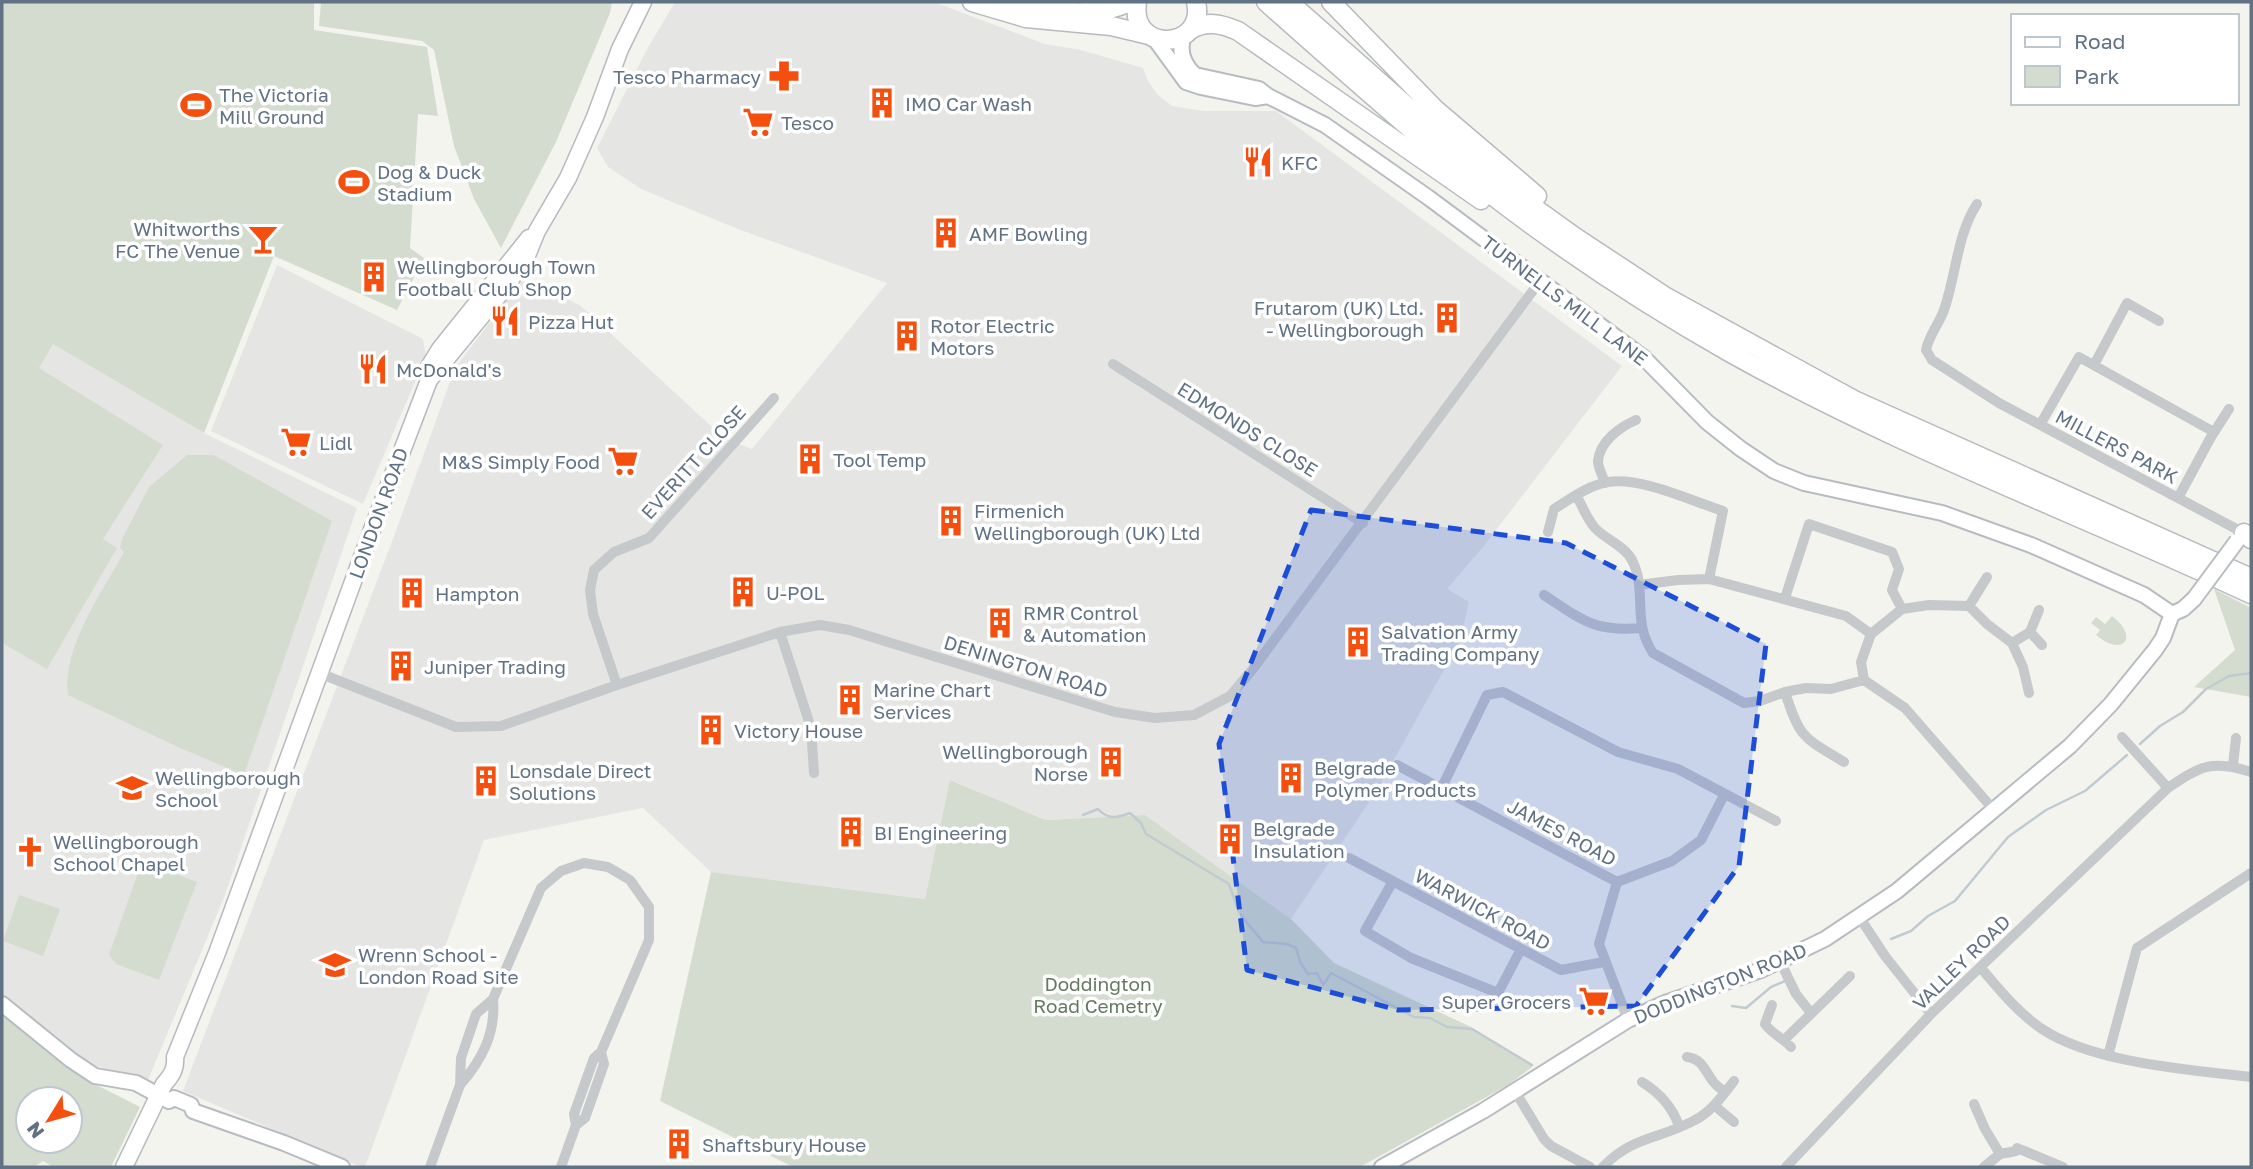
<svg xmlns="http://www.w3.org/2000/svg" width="2253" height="1169" font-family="'Golos Text',sans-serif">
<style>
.built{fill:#e5e6e3}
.green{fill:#d4dcd0;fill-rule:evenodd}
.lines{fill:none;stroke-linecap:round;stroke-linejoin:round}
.stream{stroke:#c0cbd1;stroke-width:2.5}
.secondary-casing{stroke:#b7bcc1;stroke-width:18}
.primary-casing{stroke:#b6babe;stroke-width:19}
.highway-casing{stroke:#b7babd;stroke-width:21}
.street{stroke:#c6c9cc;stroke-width:10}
.secondary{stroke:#fff;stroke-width:14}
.primary{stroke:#fff;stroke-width:16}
.highway{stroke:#fff;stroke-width:18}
.secondary-bridge-casing{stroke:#b7bcc1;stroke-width:18;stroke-linecap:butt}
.secondary-bridge{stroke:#fff;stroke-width:14}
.marked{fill:#1d4ed8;fill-opacity:0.2;stroke:#1d4ed8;stroke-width:5;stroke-dasharray:14 9;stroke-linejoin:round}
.labels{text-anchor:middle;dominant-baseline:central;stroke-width:7;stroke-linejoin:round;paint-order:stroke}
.poi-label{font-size:19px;fill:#607284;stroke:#fff;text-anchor:start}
.street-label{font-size:19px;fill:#607284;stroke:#fff}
.park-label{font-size:19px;fill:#647a5f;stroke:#fff}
</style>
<rect width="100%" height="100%" fill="#f4f4ef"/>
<!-- built -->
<path class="built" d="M675,2h259l111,42 36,6 62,18 5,13 9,13 15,12 32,5h72l346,255 -139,181 -36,42 22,13 -9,39 -83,149 -86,129 -146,-104 -99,5 -95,-40 -26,119 -214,-27 -68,-64 -159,32 -119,327h-4l-178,-76 211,-555 61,-168 69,-91 57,29 143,132 28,11 135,-166 -149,-54 -97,-40 -33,-22 -11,-19 49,-97z
M277,265l146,74 3,17 -63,148 -152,-73z
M2,313l202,120 153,75 -132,387 -79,190 -49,-19 -36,-22 -59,-47z"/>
<!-- green -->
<path class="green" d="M2,2h312v28l113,17 11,69 -20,-2 -8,134 14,10 -27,52 -123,-54 -70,177 -151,-89 -14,24 124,77 -60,94 14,9 -70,121 -45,-26z
M321,2h291l-2,11 -54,129 -55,106 -27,-49 -20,-53 -20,-96 -12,-9 -103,-15z
M187,455h27l118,66 -88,254 -66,-28 -110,-52c-7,-46 35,-104 56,-143l-4,-4 2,-9 27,-52z
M2214,589l37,19v89l-57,-10 41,-37z
M2112,616c28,21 11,42 -16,19l4,-5 -9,-7 5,-6 9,7z
M950,780l96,40 99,-5 146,104 43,44 137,64 61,38v2l-24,18 -148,82h-567l-133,-66 51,-229 214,27z
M142,861l55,21 -38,98 -43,-16 -7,-9z
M19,895l41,14 -17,47 -40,-15z
M2,1015l83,64 55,28 -29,60h-58l-10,-6 -9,6h-32zM28,1099h42v42h-42z"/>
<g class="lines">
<!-- stream -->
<path class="stream" d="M2140,744l20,-18 23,-14 23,-23 23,-13 22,-3
M1083,815l15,-6c10,11 19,9 32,4l11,10 5,11 83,50 10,29 24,29 24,2 9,4 4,14 8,12 9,-1 6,12 8,-12 83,44 16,1 17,9 25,2 60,36
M1891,939l20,-8 17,-15 27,-15 53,-64 38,-27 39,-19 42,-36
M1732,1006l14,2 25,-21 14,-6"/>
<!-- secondary casing -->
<g class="secondary-casing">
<path id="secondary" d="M1184,35c-6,16 -1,29 11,40l64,14 9,7 57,29 104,73 215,160 63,64 34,27 33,22 30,12 138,30 89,32 113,50 28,19
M1154,38l32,44 15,5 54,11 13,-2
M2172,614l11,-5 11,-10
M2,1004l69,56 24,16 41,7 33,18 5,-3 17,7 2,6 91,32 58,24
M1382,1167l101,-56 145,-91 37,-17 96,-33 64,-31 72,-48 173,-145 41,-42 44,-54 8,-12 9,-24"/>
</g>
<!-- primary casing -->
<g class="primary-casing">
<path id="primary" d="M429,377v-10l11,-18 89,-111
M124,1167l40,-83c8,-9 12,-15 11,-27l42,-104 156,-426 56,-147 78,-95 21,-32 9,-22 31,-53 27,-61 25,-68 23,-47"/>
</g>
<!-- highway casing -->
<g class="highway-casing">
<path id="highway" d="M972,2l54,16 85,8 38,9
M1010,2c35,9 85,17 119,0
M1137,2c-8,53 70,48 59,0
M1266,2c55,49 110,98 166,145 92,77 193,146 297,205 167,94 348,161 522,242
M1289,2l146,129 69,55 71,51 91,60 188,103 397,178
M1331,2l104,107 102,87
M1190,30c16,-10 32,-6 48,1l243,169
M2244,533l7,6"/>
</g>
<!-- street -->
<path class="street" d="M1977,204c-20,30 -21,72 -33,106 -5,14 -15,25 -18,40l6,10 67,43 245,130
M1113,364l250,159
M2094,365l33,-62 32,18
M2040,425l39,-68 135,75
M1605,483c-2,-7 -7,-15 -7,-22 2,-20 22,-34 38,-41
M1576,495c6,10 11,24 19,33 10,11 30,18 37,32 16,32 -1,60 21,93l91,50 16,-2 25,-9 21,-4 25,1 33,-9 41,28 88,101
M2178,498l33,-61 18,-28
M1548,532l6,-23c16,-10 35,-24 54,-27 34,-5 81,18 115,29l-14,68 137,37 25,18
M1639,585l39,-5 31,-1
M1544,595c38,25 50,37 97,33
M1785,598l24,-74 83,28 7,17 -7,21 10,19
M1969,606l18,-29
M780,632l31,96 3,45
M2030,632l12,13
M2012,643l18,-11 9,-22
M319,673l137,54 45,-1 116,-41 163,-53 40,-7 29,5 266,82 40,6 39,-3 36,-19 22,-26 288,-389
M1864,680l-3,-18 10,-28 31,-25 27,-4 40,1 18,18 25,19 11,24 6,26
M617,685l-24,-71 -3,-24 4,-20 20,-18 35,-14 125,-140
M1785,692c15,47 18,45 59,70
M2122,737l46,51
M1397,765l220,117 -18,62 29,76
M2233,765l3,-27
M1442,787l45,-92 16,-3 115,60 60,17 98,52
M1349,858l212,112 43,-8
M1393,881l-28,50 46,27 87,35 23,-44
M1617,882l55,-21 29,-21 23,-45
M1860,918l25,38 46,58
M1780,961l16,33 15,19
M1981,968c18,21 37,45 61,61 51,34 149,41 209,48
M1772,1005l-7,19c7,10 18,14 26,23
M1784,1040l66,-64
M2108,1056l29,-108 114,-75
M1687,1057c15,2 17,12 25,23 3,5 9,9 13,12
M1642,1082c18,11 30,24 37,44
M460,1085c22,-25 36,-52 33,-86
M1515,1091l29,48 7,7 39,21
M1974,1104l11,25 15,25
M1715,1106l19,16
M576,1125l9,-7 19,-54 -3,-12
M430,1167l30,-82 1,-27 15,-44 17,-15 48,-111 20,-17 23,-8 24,4 22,13 19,27v33l-48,112 -7,6 -20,56 2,11 -15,42
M1603,1167c29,-31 58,-28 92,-47 17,-9 27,-24 39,-39
M1786,1167l145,-153 237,-226c32,-22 45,-29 83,-16
M1984,1167l16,-13 16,-3 1,-3 46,19"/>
<!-- secondary -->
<use href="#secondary" class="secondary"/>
<!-- primary -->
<use href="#primary" class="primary"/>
<!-- highway -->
<use href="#highway" class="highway"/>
<!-- secondary-bridge casing -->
<g class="secondary-bridge-casing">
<path id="secondary-bridge" d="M2194,599l43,-58"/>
</g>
<!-- secondary-bridge -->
<use href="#secondary-bridge" class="secondary-bridge"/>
</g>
<!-- marked area -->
<path class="marked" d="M1311,510l255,33 200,101 -27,222 -103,140 -238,4 -151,-40 -28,-226z"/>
<!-- icons -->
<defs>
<g id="pharmacy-bare" transform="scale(2.415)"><path d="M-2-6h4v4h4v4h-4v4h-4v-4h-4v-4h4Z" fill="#f54f0f" stroke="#fff" stroke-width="2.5" paint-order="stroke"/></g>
<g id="building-bare" transform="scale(2.415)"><path d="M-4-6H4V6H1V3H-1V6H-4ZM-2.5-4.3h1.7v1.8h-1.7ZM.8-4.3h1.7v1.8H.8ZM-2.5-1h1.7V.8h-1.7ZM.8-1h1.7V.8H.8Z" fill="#f54f0f" stroke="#fff" stroke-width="2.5" paint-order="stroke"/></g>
<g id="stadium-bare" transform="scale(2.415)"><path d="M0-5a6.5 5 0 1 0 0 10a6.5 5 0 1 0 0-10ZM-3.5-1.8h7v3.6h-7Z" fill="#f54f0f" stroke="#fff" stroke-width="2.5" paint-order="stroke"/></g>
<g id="supermarket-bare" transform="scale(2.415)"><path d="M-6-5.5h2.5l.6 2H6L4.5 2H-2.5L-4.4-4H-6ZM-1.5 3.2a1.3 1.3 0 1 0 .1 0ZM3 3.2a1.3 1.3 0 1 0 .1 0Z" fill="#f54f0f" stroke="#fff" stroke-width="2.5" paint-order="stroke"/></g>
<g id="restaurant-bare" transform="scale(2.415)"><path d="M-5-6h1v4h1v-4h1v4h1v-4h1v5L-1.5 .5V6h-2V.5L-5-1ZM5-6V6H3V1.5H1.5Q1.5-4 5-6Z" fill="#f54f0f" stroke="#fff" stroke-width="2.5" paint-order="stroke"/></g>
<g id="bar-bare" transform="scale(2.415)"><path d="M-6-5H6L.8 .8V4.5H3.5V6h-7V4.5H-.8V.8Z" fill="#f54f0f" stroke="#fff" stroke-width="2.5" paint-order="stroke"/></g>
<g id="school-bare" transform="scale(2.415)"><path d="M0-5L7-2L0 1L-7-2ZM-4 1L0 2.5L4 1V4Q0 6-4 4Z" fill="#f54f0f" stroke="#fff" stroke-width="2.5" paint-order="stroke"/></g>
<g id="church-bare" transform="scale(2.415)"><path d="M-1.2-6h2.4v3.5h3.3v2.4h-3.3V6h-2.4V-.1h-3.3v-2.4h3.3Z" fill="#f54f0f" stroke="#fff" stroke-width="2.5" paint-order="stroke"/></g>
</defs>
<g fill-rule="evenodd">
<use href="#pharmacy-bare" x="784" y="76"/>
<use href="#building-bare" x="882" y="103"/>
<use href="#stadium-bare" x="196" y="105"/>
<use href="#supermarket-bare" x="758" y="122"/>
<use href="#restaurant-bare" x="1258" y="162"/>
<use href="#stadium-bare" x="354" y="182"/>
<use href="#building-bare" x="946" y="233"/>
<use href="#bar-bare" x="263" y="239"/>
<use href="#building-bare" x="374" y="277"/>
<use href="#building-bare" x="1447" y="318"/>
<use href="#restaurant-bare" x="505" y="321"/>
<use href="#building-bare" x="907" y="336"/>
<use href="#restaurant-bare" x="373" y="369"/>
<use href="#supermarket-bare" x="296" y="442"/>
<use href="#building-bare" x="810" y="459"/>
<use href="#supermarket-bare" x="623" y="461"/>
<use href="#building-bare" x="951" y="521"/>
<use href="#building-bare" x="743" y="592"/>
<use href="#building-bare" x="412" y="593"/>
<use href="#building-bare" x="1000" y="623"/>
<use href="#building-bare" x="1358" y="642"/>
<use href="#building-bare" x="401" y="666"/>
<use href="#building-bare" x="850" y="700"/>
<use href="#building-bare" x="711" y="730"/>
<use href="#building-bare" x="1111" y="762"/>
<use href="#building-bare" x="1291" y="778"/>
<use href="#building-bare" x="486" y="781"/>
<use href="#school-bare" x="132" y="788"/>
<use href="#building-bare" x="851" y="832"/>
<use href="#building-bare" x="1230" y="839"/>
<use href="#church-bare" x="30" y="852"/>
<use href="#school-bare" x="335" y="965"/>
<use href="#supermarket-bare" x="1594" y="1001"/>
<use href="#building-bare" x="679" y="1144"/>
</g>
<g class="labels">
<!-- poi labels -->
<g class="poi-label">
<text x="761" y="76" text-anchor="end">Tesco Pharmacy</text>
<text x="219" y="94">The Victoria<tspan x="219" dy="22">Mill Ground</tspan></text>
<text x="905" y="103">IMO Car Wash</text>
<text x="781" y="122">Tesco</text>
<text x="1281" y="162">KFC</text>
<text x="377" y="171">Dog &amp; Duck<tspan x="377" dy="22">Stadium</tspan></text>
<text x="240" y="228" text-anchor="end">Whitworths<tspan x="240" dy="22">FC The Venue</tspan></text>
<text x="969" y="233">AMF Bowling</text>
<text x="397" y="266">Wellingborough Town<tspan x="397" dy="22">Football Club Shop</tspan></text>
<text x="1424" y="307" text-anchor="end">Frutarom (UK) Ltd.<tspan x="1424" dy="22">- Wellingborough</tspan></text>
<text x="528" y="321">Pizza Hut</text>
<text x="930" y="325">Rotor Electric<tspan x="930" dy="22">Motors</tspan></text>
<text x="396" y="369">McDonald's</text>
<text x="319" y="442">Lidl</text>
<text x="833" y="459">Tool Temp</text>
<text x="600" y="461" text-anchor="end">M&amp;S Simply Food</text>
<text x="974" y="510">Firmenich<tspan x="974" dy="22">Wellingborough (UK) Ltd</tspan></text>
<text x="766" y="592">U-POL</text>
<text x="435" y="593">Hampton</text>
<text x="1023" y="612">RMR Control<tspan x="1023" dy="22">&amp; Automation</tspan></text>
<text x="1381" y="631">Salvation Army<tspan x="1381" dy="22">Trading Company</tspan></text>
<text x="424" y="666">Juniper Trading</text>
<text x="873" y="689">Marine Chart<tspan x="873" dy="22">Services</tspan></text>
<text x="734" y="730">Victory House</text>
<text x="1088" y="751" text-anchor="end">Wellingborough<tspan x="1088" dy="22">Norse</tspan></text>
<text x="1314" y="767">Belgrade<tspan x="1314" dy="22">Polymer Products</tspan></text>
<text x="509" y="770">Lonsdale Direct<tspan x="509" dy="22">Solutions</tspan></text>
<text x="155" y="777">Wellingborough<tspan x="155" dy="22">School</tspan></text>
<text x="1253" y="828">Belgrade<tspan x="1253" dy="22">Insulation</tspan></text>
<text x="874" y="832">BI Engineering</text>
<text x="53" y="841">Wellingborough<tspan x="53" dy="22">School Chapel</tspan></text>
<text x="358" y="954">Wrenn School -<tspan x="358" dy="22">London Road Site</tspan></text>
<text x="1571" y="1001" text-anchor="end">Super Grocers</text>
<text x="702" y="1144">Shaftsbury House</text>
</g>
<!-- street labels -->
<g class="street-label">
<text transform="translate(1565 300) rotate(37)">TURNELLS MILL LANE</text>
<text transform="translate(1248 429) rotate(32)">EDMONDS CLOSE</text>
<text transform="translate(2117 446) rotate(28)">MILLERS PARK</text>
<text transform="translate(693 462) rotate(-48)">EVERITT CLOSE</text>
<text transform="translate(378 513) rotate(-70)">LONDON ROAD</text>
<text transform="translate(1026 666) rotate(17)">DENINGTON ROAD</text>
<text transform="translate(1562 832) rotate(28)">JAMES ROAD</text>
<text transform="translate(1483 909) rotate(28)">WARWICK ROAD</text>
<text transform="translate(1961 962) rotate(-44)">VALLEY ROAD</text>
<text transform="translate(1720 983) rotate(-22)">DODDINGTON ROAD</text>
</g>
<!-- park labels -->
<g class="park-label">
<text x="1098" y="983">Doddington<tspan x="1098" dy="22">Road Cemetry</tspan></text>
</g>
</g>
<!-- border -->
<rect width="2253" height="1169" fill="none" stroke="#607284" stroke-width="7"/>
<!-- legend -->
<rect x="2011" y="14" width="228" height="91" fill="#ffffff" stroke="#bfc7ce" stroke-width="2"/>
<rect x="2025" y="37" width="35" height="10" fill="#ffffff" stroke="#bfc7ce" stroke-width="2"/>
<text x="2074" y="49" font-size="21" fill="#607284">Road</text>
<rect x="2025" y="66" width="35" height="21" fill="#d4dcd0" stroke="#bfc7ce" stroke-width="2"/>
<text x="2074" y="84" font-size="21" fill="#607284">Park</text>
<!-- north arrow -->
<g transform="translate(49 1120) rotate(233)"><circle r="33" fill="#ffffff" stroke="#bfc7ce" stroke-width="2"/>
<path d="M0-5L12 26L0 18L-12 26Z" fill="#f54f0f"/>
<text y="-10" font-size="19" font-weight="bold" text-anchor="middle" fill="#607284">N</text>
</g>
</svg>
